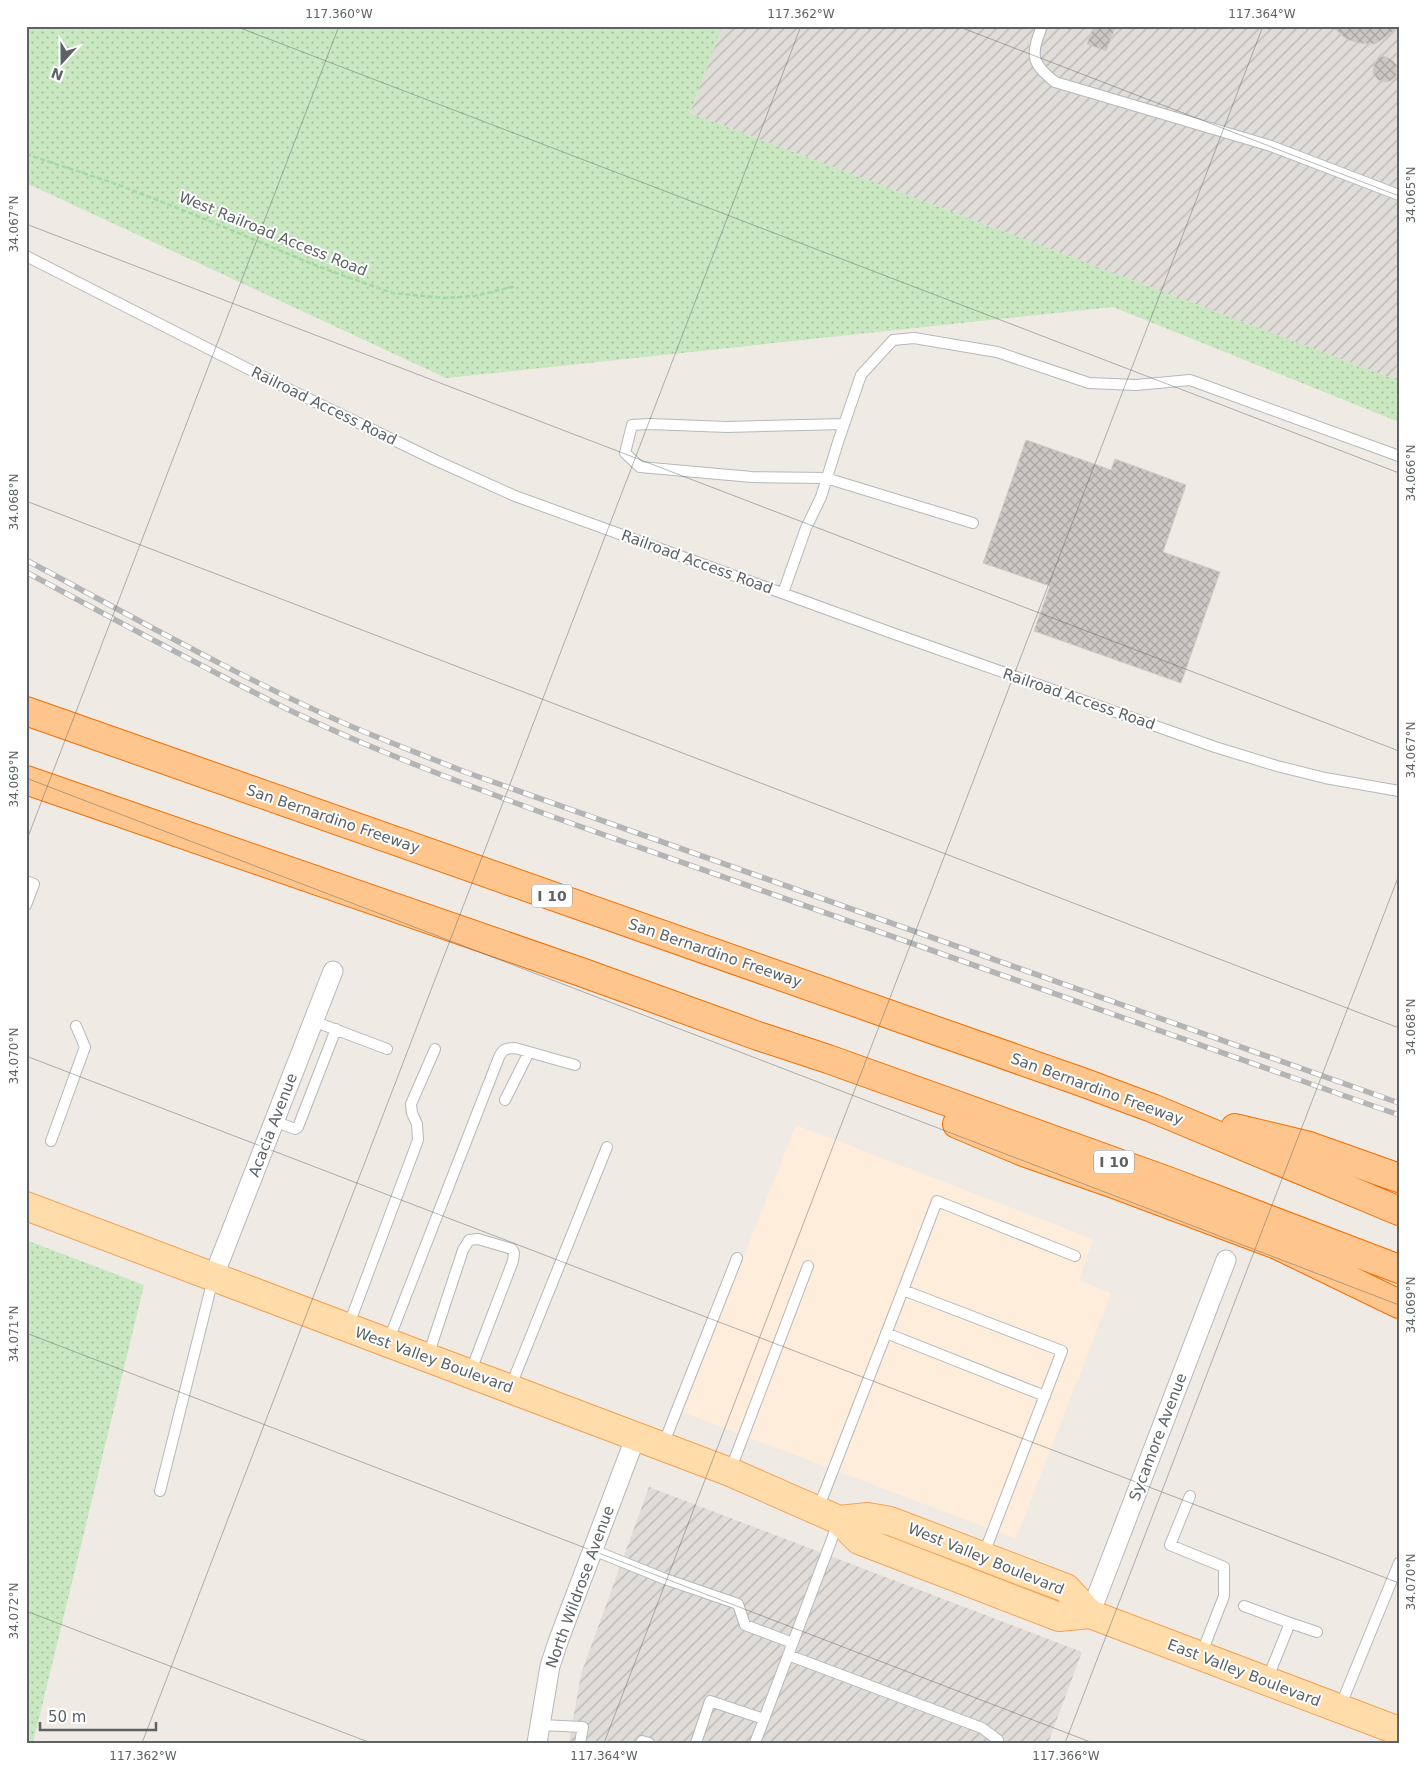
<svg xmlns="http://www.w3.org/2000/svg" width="1425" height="1769" font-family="'DejaVu Sans',sans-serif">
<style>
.commercial{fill:#feedda}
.industrial{fill:url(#industrial-furrows)}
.grass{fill:url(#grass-dots)}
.building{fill:url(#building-cross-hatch);stroke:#d4cac2}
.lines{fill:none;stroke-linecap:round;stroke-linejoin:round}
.service-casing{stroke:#b5b8bb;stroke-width:12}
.minor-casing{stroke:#b5b8bb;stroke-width:21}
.primary-casing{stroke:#f3a359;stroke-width:30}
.motorway-casing{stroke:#f36d00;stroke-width:30}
.path{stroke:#a3d9a4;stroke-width:2.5;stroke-dasharray:5 2.5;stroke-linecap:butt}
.service{stroke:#fff;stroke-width:10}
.minor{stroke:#fff;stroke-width:19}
.primary{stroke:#ffdca9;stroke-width:28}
.motorway{stroke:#fec68c;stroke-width:28}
.rail-casing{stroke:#b3b4b5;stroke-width:5.5}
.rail{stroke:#fff;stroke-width:4;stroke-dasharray:11;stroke-linecap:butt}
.ticks{fill:none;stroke:#5c6265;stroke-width:1;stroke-opacity:0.45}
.labels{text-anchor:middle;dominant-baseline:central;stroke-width:4;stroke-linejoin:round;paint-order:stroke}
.shield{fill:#fff;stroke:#8d9193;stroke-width:1}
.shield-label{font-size:14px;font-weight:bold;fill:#5c6265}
.street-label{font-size:15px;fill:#5c6265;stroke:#fff}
.neatline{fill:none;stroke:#5c6265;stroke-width:2}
.ticks-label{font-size:12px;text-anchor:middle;fill:#5c6265}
</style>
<defs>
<pattern id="industrial-furrows" width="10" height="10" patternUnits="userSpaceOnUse" patternTransform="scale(1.25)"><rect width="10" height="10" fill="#e0dcd8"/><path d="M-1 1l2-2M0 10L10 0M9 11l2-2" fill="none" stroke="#b9b6b3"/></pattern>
<pattern id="grass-dots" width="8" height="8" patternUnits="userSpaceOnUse" patternTransform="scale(1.25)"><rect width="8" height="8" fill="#c9e7c0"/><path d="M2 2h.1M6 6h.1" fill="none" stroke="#a6bfa0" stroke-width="1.8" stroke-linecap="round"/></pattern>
<pattern id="building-cross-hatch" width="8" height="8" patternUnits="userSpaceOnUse" patternTransform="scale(1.25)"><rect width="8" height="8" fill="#ccc7c3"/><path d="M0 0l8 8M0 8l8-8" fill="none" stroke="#a9a5a2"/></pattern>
</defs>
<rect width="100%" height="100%" fill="#efeae4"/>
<!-- commercial -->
<path class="commercial" d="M796,1125l297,114 -14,41 32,13 -95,246 -334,-127z"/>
<!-- industrial -->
<path class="industrial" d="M722,26h677v355l-709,-268z
M649,1487l433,165 -34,91h-479l12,-69z"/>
<!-- grass -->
<path class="grass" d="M26,26h696l-32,87 709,268v41l-286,-115 -667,71 -420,-195z
M26,1240l118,45 -111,458h-7z"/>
<!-- building -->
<path class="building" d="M1094,26h22l-10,25 -19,-7z
M1332,26h67v2l-24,16 -17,-1 -12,-4z
M1380,55l11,4 6,6 -1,12 -6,4 -4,1 -8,-2 -5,-7 1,-8z
M1026,440l85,30 4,-11 71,26 -23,67 57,20 -39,111 -147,-52 16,-45 -67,-23z"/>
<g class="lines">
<!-- service casing -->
<g class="service-casing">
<path id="service" d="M1042,26c-11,29 -12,36 13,56l216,64 128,49
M26,256l246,125 163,79 80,36 377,137 323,114 62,19 48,12 74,13
M844,424l-117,3 -77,-3 -18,1 -7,28 15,14 112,10 74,1 147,45
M783,593l23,-65 15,-31 18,-58 22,-64 32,-35 21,-2 83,14 92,31 47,2 54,-5 209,76
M26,881l8,3 -8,21
M313,1021l74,28
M505,1100l24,-48
M274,1121l21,8 3,-2 38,-98
M51,1141l34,-94 -9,-21
M903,1290l34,-89 138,55
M348,1327l70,-187 -1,-16 -5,-11 -1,-9 24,-55
M886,1333l159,63
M388,1342l111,-285c4,-8 7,-9 16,-9l60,17
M428,1356l35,-106 6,-10 9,-1 34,10 2,4 -1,8 -43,112
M510,1388l97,-241
M663,1445l74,-187
M730,1471l78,-205
M160,1491l53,-212
M1190,1496l-20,49 54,22v29l-23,59
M818,1509l85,-219 159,61 -79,205
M593,1550l72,29 73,25 7,21 48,18
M1244,1606l46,17
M788,1655l194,73 16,12 -1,3
M1267,1680l23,-57 27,9
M1340,1707l59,-144
M540,1725l43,2 -3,16
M641,1743l1,-2 7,2
M696,1743l14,-42 54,18
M755,1743l83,-220"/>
</g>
<!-- minor casing -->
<g class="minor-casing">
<path id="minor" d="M213,1278l120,-307
M1090,1614l136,-354
M537,1743l13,-77 9,-27 77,-203"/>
</g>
<!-- primary casing -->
<g class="primary-casing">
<path id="primary" d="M26,1206l704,266 109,48 20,20 200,77 31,-3 309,117
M839,1520l29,-3 22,4 176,67 24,26"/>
</g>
<!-- motorway casing -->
<g class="motorway-casing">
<path id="motorway" d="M26,711l1056,371 70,26 247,103
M26,780l555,192 177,64 70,23 340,122 231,88
M957,1124l64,27 96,34 160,60 122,59
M1235,1128l71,17 93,33"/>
</g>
<!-- path -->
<path class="path" d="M26,154l93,31 76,30 122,51 75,27 53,5 30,-2 41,-10"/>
<!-- service -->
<use href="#service" class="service"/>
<!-- minor -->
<use href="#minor" class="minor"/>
<!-- primary -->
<use href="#primary" class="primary"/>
<!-- motorway -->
<use href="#motorway" class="motorway"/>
<!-- rail casing -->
<g class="rail-casing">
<path id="rail" d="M26,560c109,58 216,119 329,168 36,15 73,29 110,44l934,331
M26,572c86,46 172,93 259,136 89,43 182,77 274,111l840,296"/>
</g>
<!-- rail -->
<use href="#rail" class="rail"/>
</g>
<!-- ticks -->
<path class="ticks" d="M235,26l1164,447M957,26l442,170M26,224l1373,527M26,501l1373,527M26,778l1373,527M26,842l313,-816M26,1056l1373,527M26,1333l1067,410M26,1611l345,132M142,1743l659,-1717M604,1743l659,-1717M1065,1743l334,-868"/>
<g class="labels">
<!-- shield labels -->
<g class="shield">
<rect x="532" y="884.5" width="40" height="23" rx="4"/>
<rect x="1094" y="1150.5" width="40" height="23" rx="4"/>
</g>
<g class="shield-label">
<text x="552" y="896">I 10</text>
<text x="1114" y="1162">I 10</text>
</g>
<!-- street labels -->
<g class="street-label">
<text transform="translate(273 234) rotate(22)">West Railroad Access Road</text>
<text transform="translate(324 406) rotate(26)">Railroad Access Road</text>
<text transform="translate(697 562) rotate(20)">Railroad Access Road</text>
<text transform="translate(1079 699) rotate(19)">Railroad Access Road</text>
<text transform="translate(333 819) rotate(19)">San Bernardino Freeway</text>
<text transform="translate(715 953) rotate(19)">San Bernardino Freeway</text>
<text transform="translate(1097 1089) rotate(20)">San Bernardino Freeway</text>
<text transform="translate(273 1125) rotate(-69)">Acacia Avenue</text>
<text transform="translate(434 1360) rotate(20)">West Valley Boulevard</text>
<text transform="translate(1158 1437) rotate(-69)">Sycamore Avenue</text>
<text transform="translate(986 1559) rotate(22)">West Valley Boulevard</text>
<text transform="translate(580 1587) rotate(-70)">North Wildrose Avenue</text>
<text transform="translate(1244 1673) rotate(21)">East Valley Boulevard</text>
</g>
</g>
<!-- border -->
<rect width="1425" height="1769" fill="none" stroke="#ffffff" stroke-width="55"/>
<!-- north arrow -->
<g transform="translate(62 62) rotate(201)" stroke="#ffffff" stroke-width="4" paint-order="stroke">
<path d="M0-4L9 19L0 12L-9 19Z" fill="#5c6265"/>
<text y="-8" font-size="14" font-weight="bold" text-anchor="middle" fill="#5c6265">N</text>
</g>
<!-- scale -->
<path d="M40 1722v8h116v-8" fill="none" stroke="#5c6265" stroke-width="2.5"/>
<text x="48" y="1722" font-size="15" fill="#5c6265" stroke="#ffffff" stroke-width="4" paint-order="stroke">50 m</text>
<rect x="28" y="28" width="1370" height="1714" class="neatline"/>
<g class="ticks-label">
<text x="339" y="18">117.360°W</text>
<text x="801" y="18">117.362°W</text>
<text x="1262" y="18">117.364°W</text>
<text transform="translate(1411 195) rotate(-90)" y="4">34.065°N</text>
<text transform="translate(14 224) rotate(-90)" y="4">34.067°N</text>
<text transform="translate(1411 473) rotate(-90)" y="4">34.066°N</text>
<text transform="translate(14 502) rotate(-90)" y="4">34.068°N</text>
<text transform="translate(1411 750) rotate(-90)" y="4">34.067°N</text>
<text transform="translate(14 779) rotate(-90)" y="4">34.069°N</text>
<text transform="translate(1411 1027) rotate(-90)" y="4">34.068°N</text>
<text transform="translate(14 1056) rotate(-90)" y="4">34.070°N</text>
<text transform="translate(1411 1305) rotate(-90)" y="4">34.069°N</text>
<text transform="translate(14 1334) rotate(-90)" y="4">34.071°N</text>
<text transform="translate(1411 1582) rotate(-90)" y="4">34.070°N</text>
<text transform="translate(14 1611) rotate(-90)" y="4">34.072°N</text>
<text x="143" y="1760">117.362°W</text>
<text x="604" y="1760">117.364°W</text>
<text x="1066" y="1760">117.366°W</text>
</g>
</svg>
